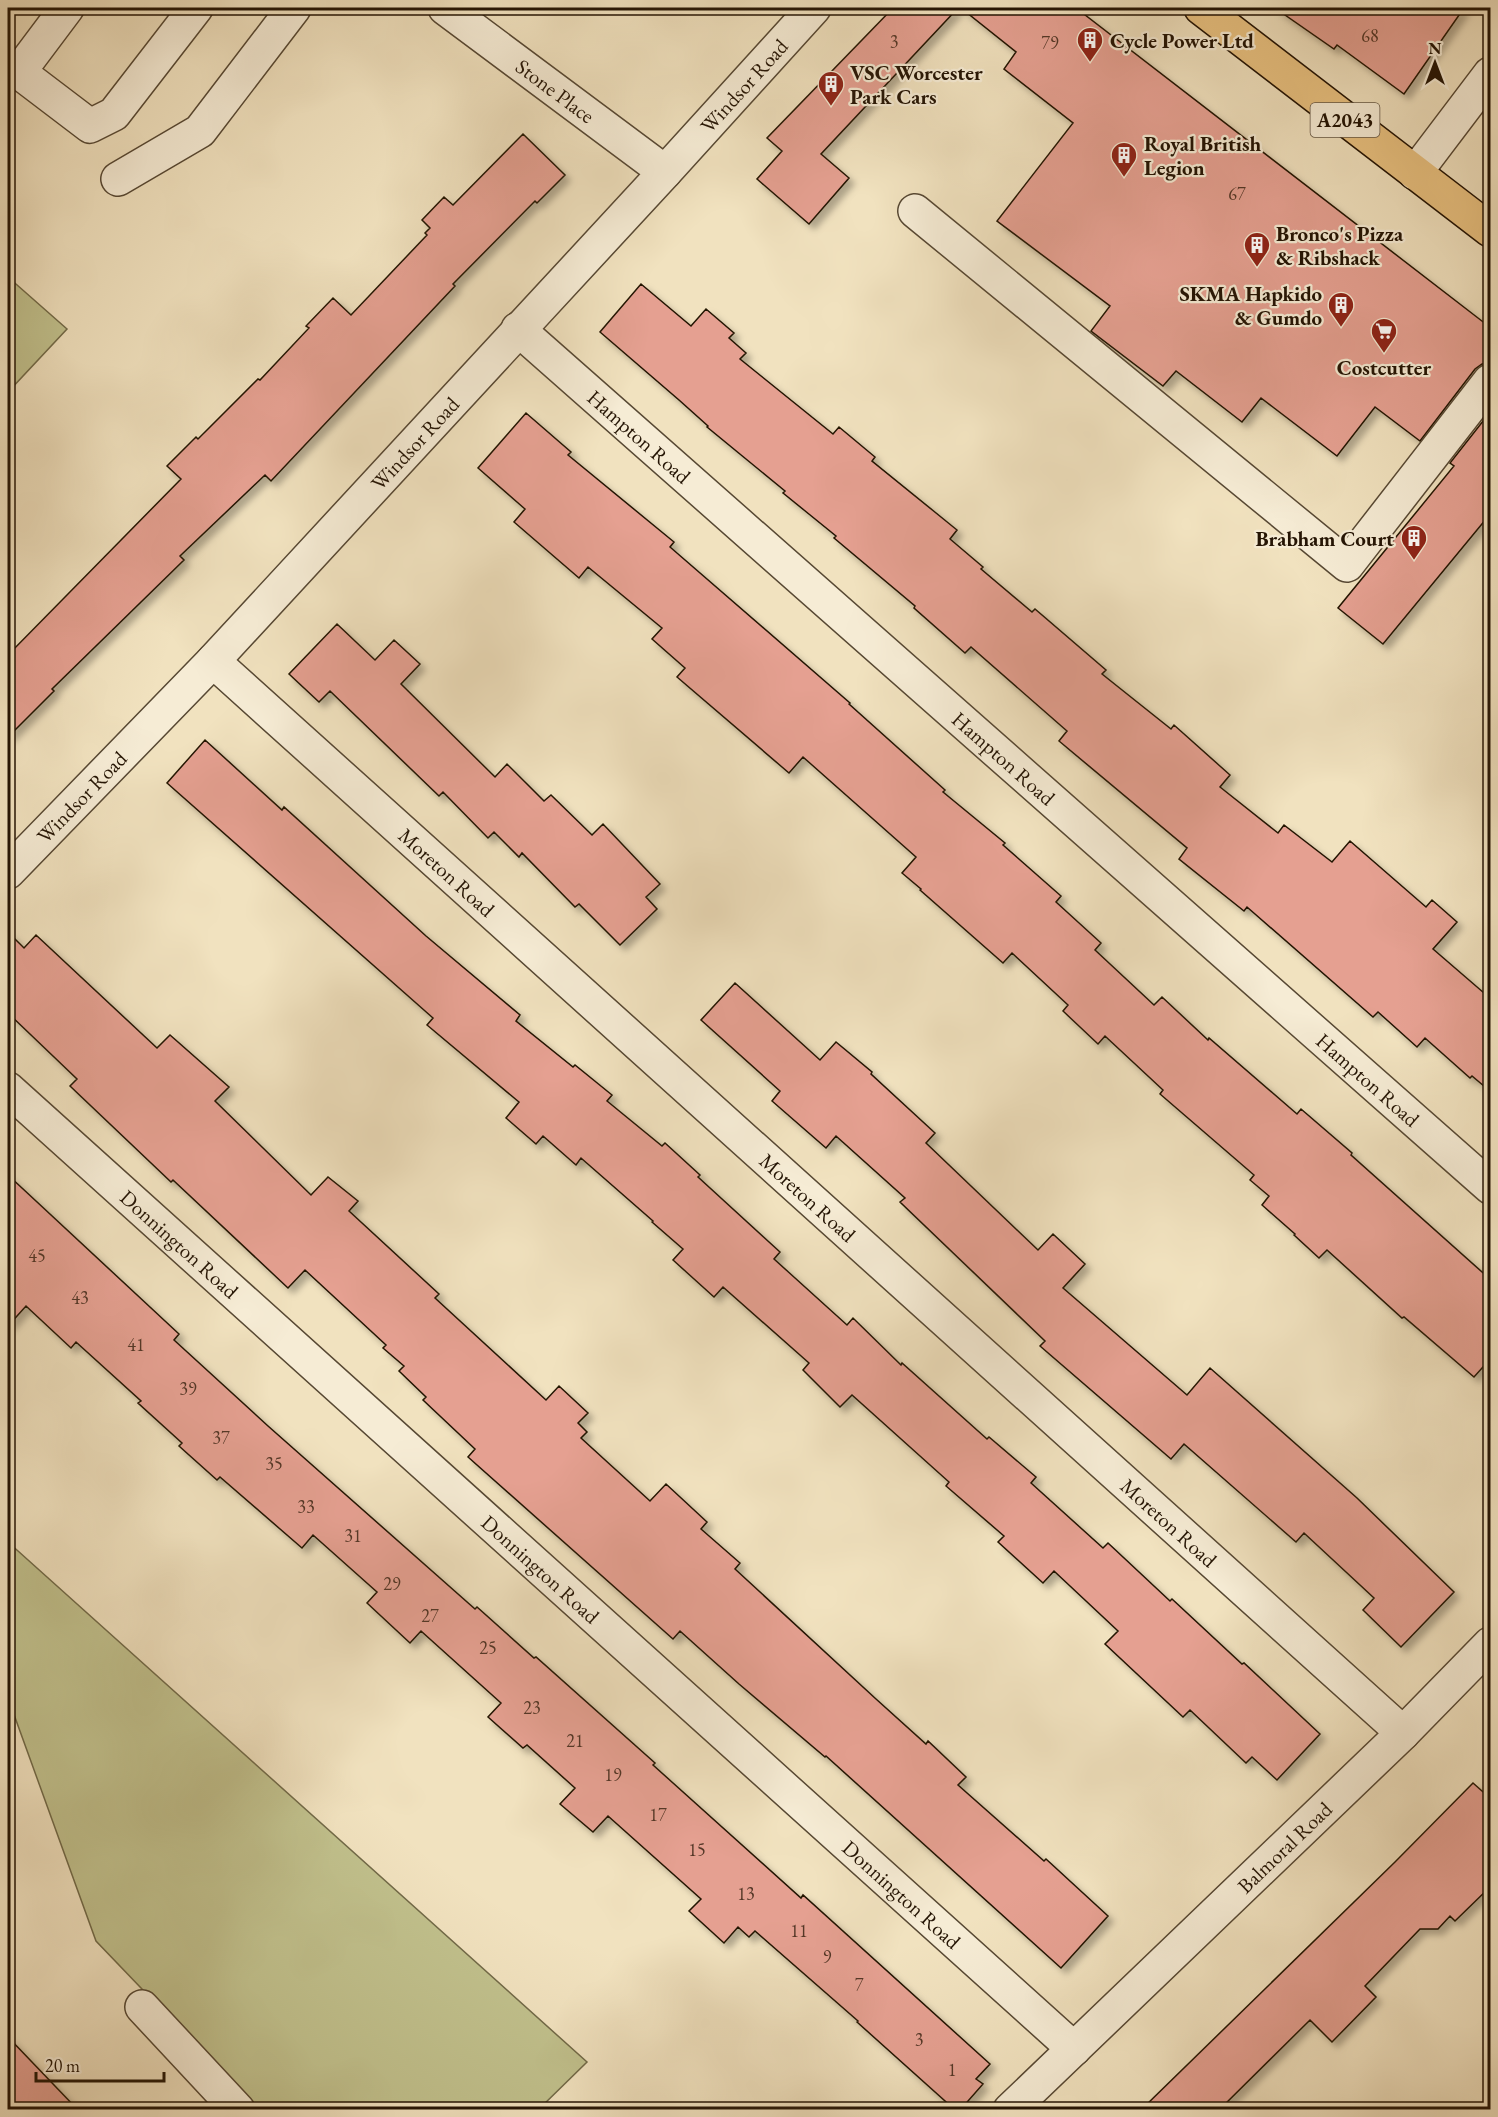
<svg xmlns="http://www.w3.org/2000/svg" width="1498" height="2117" font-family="'EB Garamond',serif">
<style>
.green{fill:#c1c18d;stroke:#726a48;stroke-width:1.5}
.building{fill:#e5a091;stroke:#241404;stroke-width:1.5;filter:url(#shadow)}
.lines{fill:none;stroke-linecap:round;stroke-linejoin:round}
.minor-casing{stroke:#574833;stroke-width:36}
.major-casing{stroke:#241404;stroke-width:36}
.minor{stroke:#f6ecd5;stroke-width:33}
.major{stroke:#e8c180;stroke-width:33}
.labels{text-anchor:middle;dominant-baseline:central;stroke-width:4.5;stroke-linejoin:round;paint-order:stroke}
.number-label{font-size:18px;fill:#543727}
.shield{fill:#f6ecd5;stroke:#635543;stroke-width:1.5}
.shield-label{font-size:20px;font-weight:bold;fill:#241404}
.poi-label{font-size:21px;font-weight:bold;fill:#241404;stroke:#f6ecd5;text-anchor:start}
.street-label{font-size:21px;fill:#241404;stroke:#f6ecd5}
</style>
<defs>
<filter id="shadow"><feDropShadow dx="5.5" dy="5.5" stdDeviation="3" flood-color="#0004"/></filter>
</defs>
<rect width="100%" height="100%" fill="#f1e2bf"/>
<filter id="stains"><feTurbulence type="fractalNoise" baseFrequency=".00333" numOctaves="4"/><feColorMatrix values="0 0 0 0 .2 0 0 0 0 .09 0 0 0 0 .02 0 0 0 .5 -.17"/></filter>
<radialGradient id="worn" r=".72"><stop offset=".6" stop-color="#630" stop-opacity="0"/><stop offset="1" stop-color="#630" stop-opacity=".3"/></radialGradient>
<!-- green -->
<path class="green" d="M8,277l59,52 -59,63z
M8,1542l579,520 -48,47h-282l-161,-168 -88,-243z"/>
<!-- building -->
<path class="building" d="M893,8h65l-137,146 28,24 -40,46 -52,-45 25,-28 -15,-13z
M961,8h115l415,320v35l-9,1 -7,5 -55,72 -45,-34 -38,49 -76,-58 -19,24 -66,-51 -13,15 -72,-55 19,-25 -113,-85 76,-98 -69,-54 12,-17z
M1275,8h189l-60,86 -67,-49 -3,4z
M523,134l42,41 -28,28 -2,-2 -82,83 2,2 -184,195 -6,-6 -85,81 4,4 -132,129 2,2 -46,46v-82l173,-176 -14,-13 29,-29 2,2 60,-60 2,1 49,-52 -3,-2 27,-28 18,17 76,-80 -2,-2 5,-5 -8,-8 22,-23 9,8z
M641,284l50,42 15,-17 28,24 -5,5 17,15 -6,6 93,75 6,-7 36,30 -3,4 85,69 -7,9 33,28 -2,2 51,43 3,-3 71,61 -4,4 69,55 3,-4 56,50 -10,12 58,46 6,-8 48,37 18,-21 76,66 6,-7 25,22 -24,27 58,50v93l-19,-16 -2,2 -45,-40 -8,9 -39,-35 -5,5 -126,-110 -3,4 -65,-52 8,-11 -128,-107 8,-10 -96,-84 -6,6 -51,-45 1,-2 -81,-68 2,-2 -53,-43 2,-2 -78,-64 1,-1 -29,-26 -79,-68z
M1491,411v102l-108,131 -45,-36 116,-142 -4,-3z
M526,413l45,39 -3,3 106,87 -4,5 180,156 -1,1 96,86 -2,2 62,51 -2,2 58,51 -5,6 45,41 -6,7 59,55 8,-8 46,43 1,-2 88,76 4,-5 51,44 -1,2 140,125v78l-17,19 -70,-60 -2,1 -75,-68 -8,8 -25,-23 1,-1 -33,-29 7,-9 -19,-16 4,-5 -94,-81 3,-4 -58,-54 -7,8 -35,-33 5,-6 -56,-52 -9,10 -83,-73 1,-1 -19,-16 14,-16 -113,-100 -14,16 -112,-96 8,-9 -33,-29 10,-11 -74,-61 -9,11 -65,-56 11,-13 -47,-41z
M337,624l38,36 19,-20 26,24 -19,20 94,93 12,-13 37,37 7,-6 41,40 11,-11 57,60 -14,13 11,12 -37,36 -41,-41 -4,3 -53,-54 -3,4 -25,-25 -6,6 -45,-46 -4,4 -109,-105 -11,11 -30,-28z
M205,740l77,70 2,-3 142,129 94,79 -4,6 57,46 2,-2 37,30 -5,6 55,45 3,-3 35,32 -2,2 82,75 -6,7 73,66 6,-7 48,47 1,-2 85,76 2,-2 47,40 -5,6 72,65 5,-5 62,58 2,-2 70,65 2,-1 76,71 -43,46 -25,-23 -6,6 -56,-53 -7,7 -78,-73 13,-13 -64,-60 -11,12 -45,-41 6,-6 -58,-50 3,-4 -97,-87 -12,12 -37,-37 6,-7 -86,-76 -9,10 -41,-37 10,-11 -31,-27 1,-1 -72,-63 -5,7 -33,-29 -7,8 -30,-26 13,-16 -92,-77 6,-7 -266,-235z
M8,932l16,16 12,-13 121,113 13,-13 59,52 -14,14 96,94 17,-18 30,24 -9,10 90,83 -4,4 111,102 13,-14 29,27 -10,10 9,9 -6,6 69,63 16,-17 41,38 -6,7 39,34 -5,6 141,130 50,45 2,-3 38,36 -8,8 86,76 2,-2 62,57 -47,52 -235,-212 -1,1 -86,-73 -59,-53 -7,8 -205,-182 7,-8 -52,-49 3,-3 -27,-26 5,-5 -21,-18 3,-3 -81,-75 -17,18 -115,-108 -2,2 -101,-96 7,-7 -69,-66z
M735,983l85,77 16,-18 36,30 -1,2 64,59 -9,10 112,107 15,-16 32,30 -22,24 124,107 23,-27 147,130 97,94 -53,55 -38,-37 11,-12 -70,-65 -8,9 -112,-98 -13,15 -131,-113 5,-5 -145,-139 5,-4 -69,-62 -10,12 -54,-47 8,-10 -79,-71z
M8,1175l171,159 -5,6 94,86 207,183 2,-2 57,51 2,-1 119,106 -2,2 148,133 2,-3 187,169 -14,15 7,5 -22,25h-7l-97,-87 1,-1 -103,-90 -6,6 -11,-10 -14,16 -35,-32 12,-12 -93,-83 -15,16 -33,-28 15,-16 -48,-43 -4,3 -35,-31 13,-14 -80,-72 -11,12 -43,-40 10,-11 -64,-57 -11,13 -82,-71 -3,3 -38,-34 3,-3 -44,-40 3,-2 -65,-59 -5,6 -45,-42 -18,20z
M1473,1783l18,16v87l-36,35 -5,-5 -12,13h-18l-55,57 11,11 -44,45 -22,-22 -90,89h-78l253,-247z
M8,2037l69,72h-69z"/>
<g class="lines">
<!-- minor casing -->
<g class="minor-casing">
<g id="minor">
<path d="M67,8l-48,64 71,54 24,-12 82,-106"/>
<path id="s1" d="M445,8l220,164"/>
<path d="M1415,173l75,-99"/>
<path d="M118,179l82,-48 94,-123"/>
<path d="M915,211l432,354 143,-184"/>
<path id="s2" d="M518,329l972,858"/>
<path id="s3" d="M213,661l1190,1072"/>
<path id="s4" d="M8,872l205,-211 452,-489 149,-164"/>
<path id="s5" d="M8,1089l1066,960"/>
<path d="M142,2007l96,103"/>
<path id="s6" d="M1010,2110l393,-377 87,-89"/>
</g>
</g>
<!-- major casing -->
<g class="major-casing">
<path id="major" d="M1201,8l289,222"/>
</g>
<!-- minor -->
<use href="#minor" class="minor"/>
<!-- major -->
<use href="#major" class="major"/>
</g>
<!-- icons -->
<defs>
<g id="building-pin" transform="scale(1.35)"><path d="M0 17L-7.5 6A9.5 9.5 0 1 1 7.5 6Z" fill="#8f2418" stroke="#f6ecd5"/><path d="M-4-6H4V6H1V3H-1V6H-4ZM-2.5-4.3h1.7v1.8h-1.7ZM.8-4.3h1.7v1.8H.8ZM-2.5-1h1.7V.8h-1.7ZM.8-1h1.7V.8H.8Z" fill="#fff"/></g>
<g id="supermarket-pin" transform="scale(1.35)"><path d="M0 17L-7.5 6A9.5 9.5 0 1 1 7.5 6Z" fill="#8f2418" stroke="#f6ecd5"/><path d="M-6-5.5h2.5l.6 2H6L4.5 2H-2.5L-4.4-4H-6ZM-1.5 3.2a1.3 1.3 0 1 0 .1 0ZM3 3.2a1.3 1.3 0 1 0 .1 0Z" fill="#fff"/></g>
</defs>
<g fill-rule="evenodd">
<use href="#building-pin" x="1090" y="40"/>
<use href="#building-pin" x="831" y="84"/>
<use href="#building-pin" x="1124" y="155"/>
<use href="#building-pin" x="1257" y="245"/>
<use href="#building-pin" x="1341" y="305"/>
<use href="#supermarket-pin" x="1384" y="331"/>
<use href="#building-pin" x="1414" y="538"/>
</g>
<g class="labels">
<!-- number labels -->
<g class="number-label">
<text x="1370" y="35">68</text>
<text x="894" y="41">3</text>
<text x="1050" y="42">79</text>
<text x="1237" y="193">67</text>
<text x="37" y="1255">45</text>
<text x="80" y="1297">43</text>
<text x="136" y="1344">41</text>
<text x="188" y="1388">39</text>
<text x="221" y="1437">37</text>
<text x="274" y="1463">35</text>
<text x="306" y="1506">33</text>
<text x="353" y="1535">31</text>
<text x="392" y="1583">29</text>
<text x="430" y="1615">27</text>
<text x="488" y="1647">25</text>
<text x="532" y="1707">23</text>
<text x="575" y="1740">21</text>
<text x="613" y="1774">19</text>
<text x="658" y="1814">17</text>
<text x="697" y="1849">15</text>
<text x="746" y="1893">13</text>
<text x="799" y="1930">11</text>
<text x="827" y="1956">9</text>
<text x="859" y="1984">7</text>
<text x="919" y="2039">3</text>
<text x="952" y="2069">1</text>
</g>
<!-- shield labels -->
<rect class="shield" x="1310.5" y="103" width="69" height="34" rx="4.5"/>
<g class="shield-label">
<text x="1345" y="120">A2043</text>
</g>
<!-- poi labels -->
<g class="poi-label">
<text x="1110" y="40">Cycle Power Ltd</text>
<text x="850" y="72">VSC Worcester<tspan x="850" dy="24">Park Cars</tspan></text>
<text x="1144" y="143">Royal British<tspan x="1144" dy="24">Legion</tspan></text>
<text x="1276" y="233">Bronco's Pizza<tspan x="1276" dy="24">&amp; Ribshack</tspan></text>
<text x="1322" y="293" text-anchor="end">SKMA Hapkido<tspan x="1322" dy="24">&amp; Gumdo</tspan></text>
<text x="1384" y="367" text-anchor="middle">Costcutter</text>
<text x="1394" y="538" text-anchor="end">Brabham Court</text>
</g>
<!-- street labels -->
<g class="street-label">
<text stroke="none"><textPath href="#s4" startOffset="1077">Windsor Road</textPath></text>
<text stroke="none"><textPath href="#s1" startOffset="138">Stone Place</textPath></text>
<text stroke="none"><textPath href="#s2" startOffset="162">Hampton Road</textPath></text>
<text stroke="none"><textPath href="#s4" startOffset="591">Windsor Road</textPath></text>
<text stroke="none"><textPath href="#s2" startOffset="648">Hampton Road</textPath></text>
<text stroke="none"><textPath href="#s4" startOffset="105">Windsor Road</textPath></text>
<text stroke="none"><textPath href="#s3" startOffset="315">Moreton Road</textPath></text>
<text stroke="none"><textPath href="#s2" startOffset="1134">Hampton Road</textPath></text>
<text stroke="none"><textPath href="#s3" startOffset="801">Moreton Road</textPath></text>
<text stroke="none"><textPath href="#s5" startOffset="231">Donnington Road</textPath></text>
<text stroke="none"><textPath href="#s3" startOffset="1287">Moreton Road</textPath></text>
<text stroke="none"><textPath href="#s5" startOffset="717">Donnington Road</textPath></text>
<text stroke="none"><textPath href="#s6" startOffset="380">Balmoral Road</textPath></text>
<text stroke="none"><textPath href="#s5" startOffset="1203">Donnington Road</textPath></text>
</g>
</g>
<!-- margin -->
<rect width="1498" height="2117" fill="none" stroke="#f1e2bf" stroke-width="30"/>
<rect x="9" y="9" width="1480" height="2099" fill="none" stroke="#241404" stroke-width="3"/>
<rect x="15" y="15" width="1468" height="2087" fill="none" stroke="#241404" stroke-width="1.5"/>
<!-- north arrow -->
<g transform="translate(1435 63)" stroke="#f6ecd5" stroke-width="4.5" paint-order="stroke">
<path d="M0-4.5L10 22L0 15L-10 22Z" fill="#241404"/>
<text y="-9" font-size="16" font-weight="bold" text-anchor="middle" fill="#241404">N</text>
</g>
<!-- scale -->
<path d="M36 2072v9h128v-9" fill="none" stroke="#241404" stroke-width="3"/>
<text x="45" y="2072" font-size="18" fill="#241404" stroke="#f6ecd5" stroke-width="4.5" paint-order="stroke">20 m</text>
<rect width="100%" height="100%" filter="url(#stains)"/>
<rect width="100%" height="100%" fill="url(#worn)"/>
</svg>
